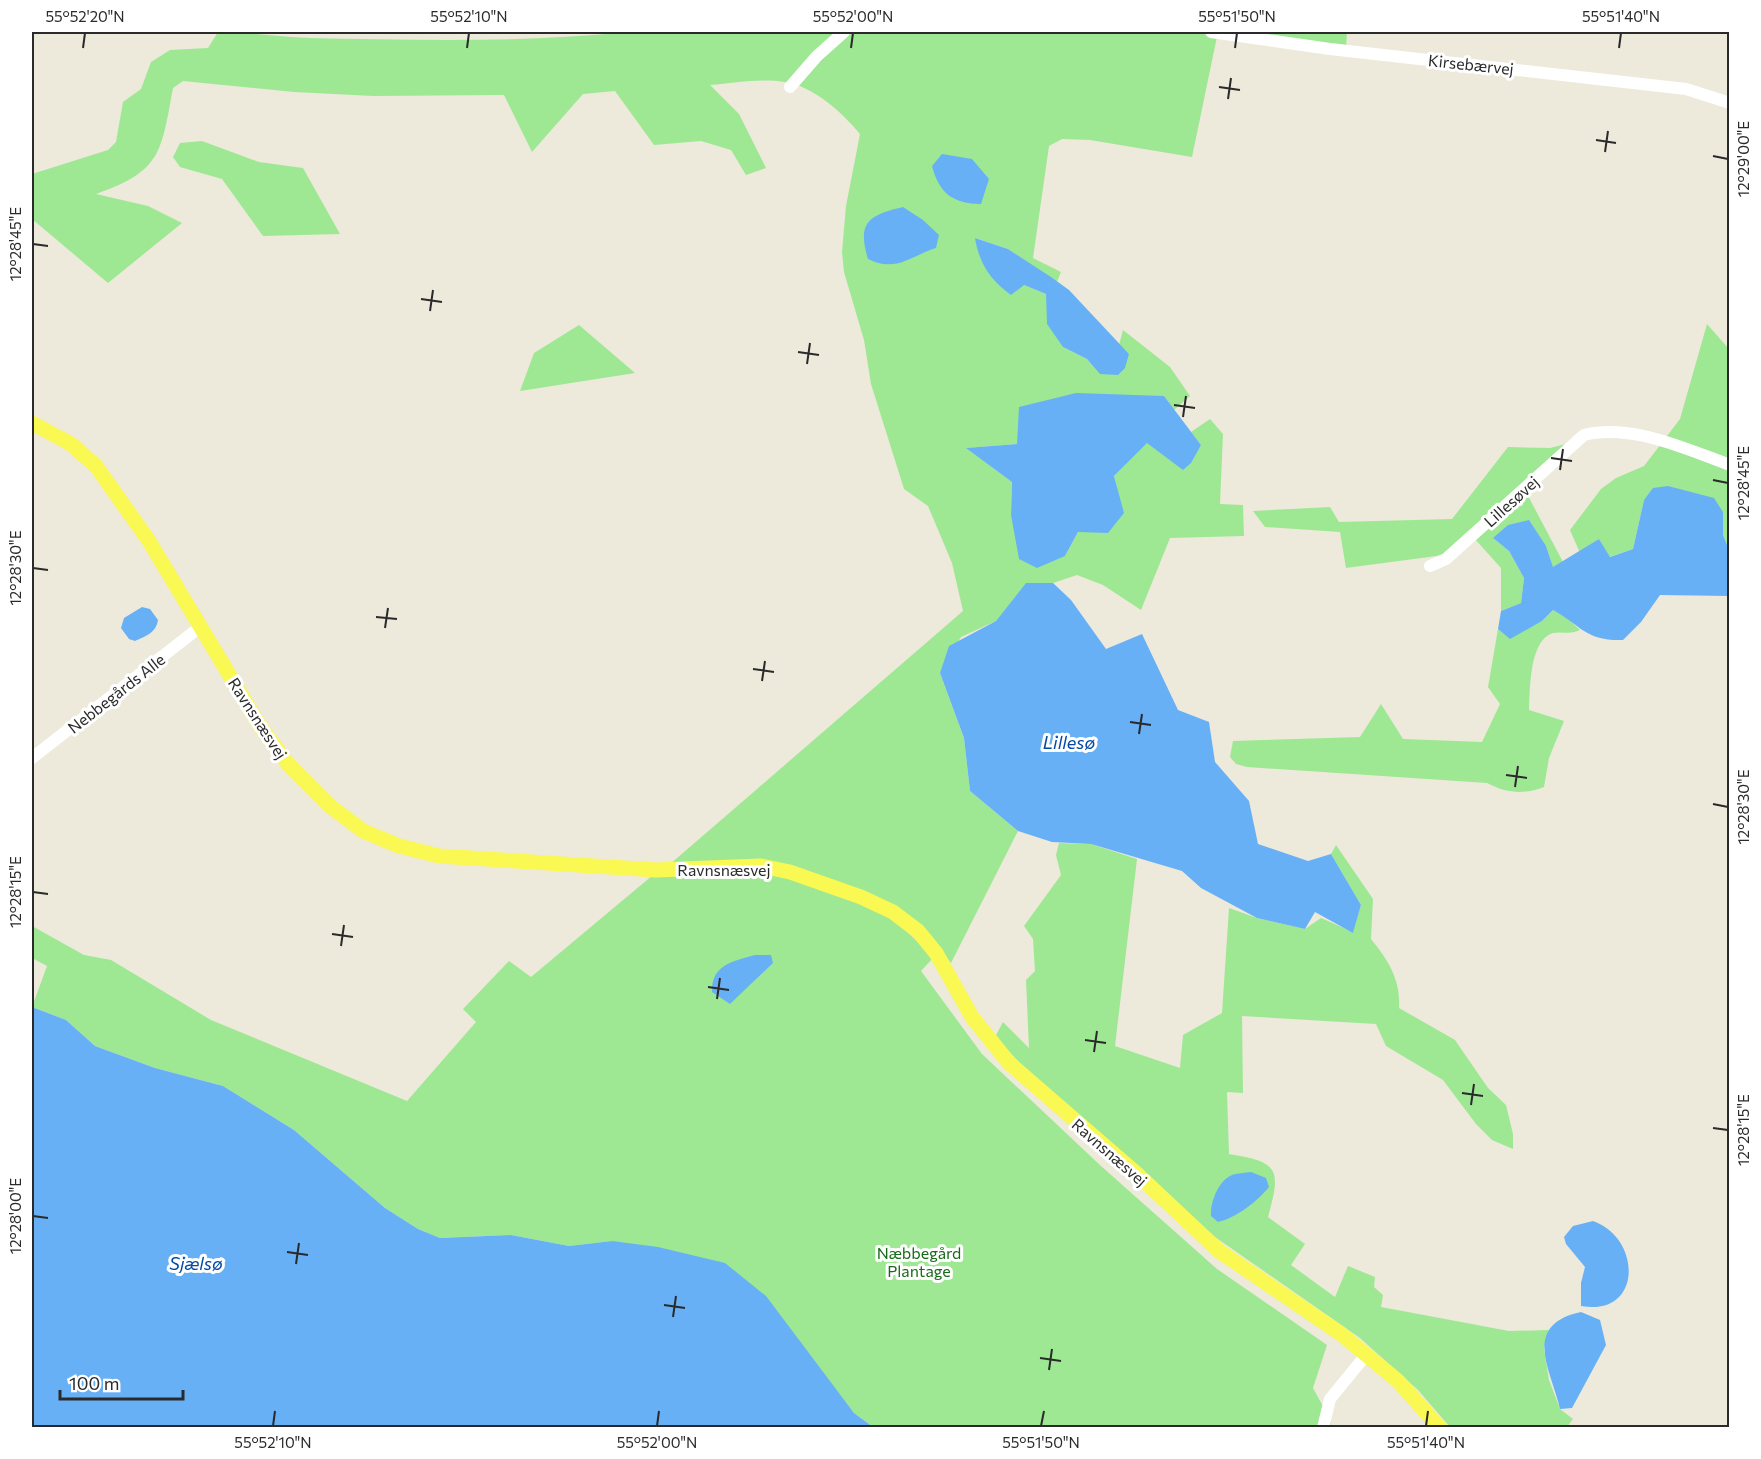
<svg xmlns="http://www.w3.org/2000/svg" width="1761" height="1459" font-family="Commissioner,sans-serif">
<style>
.green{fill:#9ee894}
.water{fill:#67b0f6}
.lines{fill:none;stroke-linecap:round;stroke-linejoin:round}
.minor{stroke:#fff;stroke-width:12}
.major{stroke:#faf853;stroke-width:15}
.ticks{fill:none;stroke:#2a2a2a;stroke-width:2}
.labels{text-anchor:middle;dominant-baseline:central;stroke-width:6;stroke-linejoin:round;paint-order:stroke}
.street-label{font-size:16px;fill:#2a2a2a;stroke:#fff}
.park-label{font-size:16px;fill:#156c16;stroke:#fff}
.water-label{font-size:18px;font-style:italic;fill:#044aa4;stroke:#fff}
.neatline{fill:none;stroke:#2a2a2a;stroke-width:2}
.ticks-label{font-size:15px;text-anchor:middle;fill:#2a2a2a}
</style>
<rect width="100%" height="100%" fill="#ede9db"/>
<!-- green -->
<path class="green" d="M218,32c31,0 61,5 92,6 105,2 212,5 316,-6h592l-26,125 -102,-17 -28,-1 -13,7 -16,112 28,14 -4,10 -49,-33 -33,-11 49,47 22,9 17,53 24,12 14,15 28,-20 -10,-9 4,-15 47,37 20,29 -16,14 -10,-14 -147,48 -50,4 45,34 -1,33 54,41 13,-24 45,-19 -9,-37 33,-34 54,3 -10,-13 19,-13 13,15 -3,70 23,1 1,31 -74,2 -29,72 -38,-25 -26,-10 -24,8h-26l-31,38 -35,16 -21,36 24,65 6,53 48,40 -67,132 -27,-34 -131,-61 -124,-3 294,-254 -11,-48 -24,-57 -24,-17 -33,-105 -7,-44 -20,-68 -2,-20 4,-46 14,-72c-17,-21 -48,-49 -76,-52 -23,-4 -50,1 -74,3l29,29 27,54 -20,7 -15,-25 -30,-9 -47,4 -39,-54 -32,3 -51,58 -28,-57 -131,1 -79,-4 -111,-11 -10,7c-12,64 -11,83 -77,106l52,12 34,17 -74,60 -76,-64v-45l76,-24 8,-8 7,-40 18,-13 10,-27 19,-12 38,-2z
M1231,32h116l-1,16z
M202,141l57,21 44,6 37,66 -77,2 -41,-57 -42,-12 -7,-10 7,-14z
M1707,324l22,25v201l-6,-15v-23l-79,-12 -11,49 -24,8 -10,-18 -19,14 -10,-23 31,-41 15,-11 28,-12 36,-47z
M579,325l56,48 -115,18 14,-38z
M1570,443l-126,112 -98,13 -6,-36 -75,-5 -12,-16 77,-4 9,15 113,-3 56,-72 42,1z
M1526,492l37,70 -10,6 -7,-22 -53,-8 16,13 15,27 -3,25 -20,8v-43l-27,-30z
M1553,610l14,8 13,12c-11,5 -17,1 -27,3 -24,7 -23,57 -24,77l35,11 -15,37 -5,29c-20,8 -38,6 -57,-4l-240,-16 -11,-3 -6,-7 3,-16 127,-4 21,-33 22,35 79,3 18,-38 -12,-17 10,-58 12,9 32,-17z
M1059,843l32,1 46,15 -22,187 65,22 3,-33 39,-22 7,-105 28,10 48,11 16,-11 32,14 8,-27 -30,-51 5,-9 37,54 -2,40c17,21 30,41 28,69l56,32 33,48 18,17 7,29v15l-21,-9 -16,-16 -33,-44 -57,-34 -10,-22 -134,-8 1,77 -16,-1 2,62c51,8 52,16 39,63l37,27 -14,21 44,32 13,-31 27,11 -1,10 9,8 -2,12 128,24 40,-1 -5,19 5,31 11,29 13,10 -6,8h-117l-32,-37 -58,-52 -145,-101 -196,-175 -24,-25 8,-15 26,26 -3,-68 9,-9 -2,-32 -9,-13 37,-51 -5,-20z
M764,871l26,4 100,41 44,41 -13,14 61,83 119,112 116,103 110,76 -14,43 18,33 -1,6h-457l-19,-14 -37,-47 -205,-125 -43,5 -58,-11 -71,3 -22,-9 -33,-21 -91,-78 -71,-44 -68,-18 -60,-22 -29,-26 -34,-13 15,-41 -15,-8v-32l52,29 27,5 100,60 196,81 69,-79 -13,-13 46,-48 22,16 122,-102z"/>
<!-- water -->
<path class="water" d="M942,154l30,5 17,20 -8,25c-28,0 -42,-11 -49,-38z
M903,207l20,13 16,15 -3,13c-26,8 -39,25 -68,11 -11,-36 0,-44 35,-52z
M975,238l33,11 43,28 18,13 60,64 -4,14 -7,7 -18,-1 -13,-15 -24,-12 -16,-23 -1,-30 -22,-9 -13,10c-21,-15 -32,-32 -36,-57z
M1076,393l88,3 37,49 -10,18 -8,7 -36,-27 -33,33 10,37 -16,20 -30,-1 -13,24 -28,12 -18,-9 -8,-44 1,-33 -46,-34 51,-4 2,-37z
M1668,486l46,12 9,14v23l6,15v46l-69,-1 -19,27 -18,18c-38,1 -41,-14 -70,-30l-11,11 -32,18 -12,-10 3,-18 20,-8 3,-25 -15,-27 -16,-13 15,-13 21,-5 17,26 7,21 46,-28 11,18 23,-8 11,-49 9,-12z
M1026,583h27l18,17 35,49 36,-15 36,76 31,12 6,40 34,39 9,43 50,17 23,-7 30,51 -8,28 -38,-21 -10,17 -48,-11 -56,-30 -19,-17 -91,-27 -39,-2 -34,-11 -48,-40 -6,-53 -24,-65 9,-27 47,-25z
M142,607l8,2 8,11c-2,13 -12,16 -23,21l-6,-2 -8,-11 3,-10z
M755,955h16l2,8 -43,41 -18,-12c-1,-27 21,-31 43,-37z
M32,1007l34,13 29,26 60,22 68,18 71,44 91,78 33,21 22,9 71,-3 58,11 43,-5 46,6 67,16 41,33 88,117 19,14h-841z
M1251,1172l15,6 3,9c-11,14 -33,31 -51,35l-7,-6c-1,-13 7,-35 21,-41 5,-2 14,-2 19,-3z
M1593,1221c49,17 50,96 -12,85v-23l4,-16 -19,-23 -2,-7 9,-11z
M1581,1312l19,8 6,25 -34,63 -12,1c-8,-37 -40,-84 21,-97z"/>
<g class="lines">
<!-- minor -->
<path class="minor" d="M1211,32l119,17 356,40 44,14
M790,87l27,-31 27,-24
M1430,566l16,-7 138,-124c47,-12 102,14 146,30
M32,758l168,-131
M1323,1428l7,-29 36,-44"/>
<!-- major -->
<path class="major" d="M32,423l39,21 25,22 53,75 111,185 28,38 42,42 33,25 36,15 40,10 217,14 105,-4 29,6 71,25 32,15 25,19 18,22 36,64 37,46 128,111 82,77 122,83 57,47 42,47"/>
</g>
<!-- ticks -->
<path class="ticks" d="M83,48l2,-15M467,48l2,-15M851,48l2,-15M1235,48l2,-15M1619,48l2,-15M1219,87l21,3M1228,99l3,-21M1596,140l20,3M1605,152l3,-21M1713,156l15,3M33,244l15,2M421,299l21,3M430,311l3,-21M798,352l21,3M807,364l3,-21M1174,405l21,3M1183,417l3,-21M1551,458l21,3M1560,470l3,-21M1713,480l15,3M33,568l15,2M376,617l21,2M385,628l3,-20M753,669l21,3M762,681l3,-20M1130,722l21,3M1139,734l3,-20M1506,775l21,3M1515,787l3,-21M1713,804l15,3M33,892l15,2M332,934l21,3M341,946l3,-21M708,987l21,3M717,999l3,-21M1085,1040l21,3M1094,1052l3,-21M1462,1093l21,3M1471,1105l3,-21M1713,1128l15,2M33,1216l15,2M287,1252l21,3M296,1264l3,-21M664,1305l21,3M673,1317l3,-21M1040,1358l21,3M1049,1370l3,-21M273,1426l2,-15M657,1426l2,-15M1041,1426l3,-15M1426,1426l2,-15"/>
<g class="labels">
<!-- street labels -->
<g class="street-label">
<text transform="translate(1471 64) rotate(6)">Kirsebærvej</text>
<text transform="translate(1511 501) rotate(-42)">Lillesøvej</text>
<text transform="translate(116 693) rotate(-38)">Nebbegårds Alle</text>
<text transform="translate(258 718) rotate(57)">Ravnsnæsvej</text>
<text x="724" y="869">Ravnsnæsvej</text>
<text transform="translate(1110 1152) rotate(41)">Ravnsnæsvej</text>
</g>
<!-- park labels -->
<g class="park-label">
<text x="919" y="1252">Næbbegård<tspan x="919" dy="18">Plantage</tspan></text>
</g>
<!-- water labels -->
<g class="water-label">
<text x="1069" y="742">Lillesø</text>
<text x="196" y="1263">Sjælsø</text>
</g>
</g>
<!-- border -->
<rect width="1761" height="1459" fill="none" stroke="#ffffff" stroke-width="66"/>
<!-- scale -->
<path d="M60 1390v9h123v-9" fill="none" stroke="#2a2a2a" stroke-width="3"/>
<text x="69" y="1390" font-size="18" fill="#2a2a2a" stroke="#ffffff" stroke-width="4.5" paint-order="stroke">100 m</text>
<rect x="33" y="33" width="1695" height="1393" class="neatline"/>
<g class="ticks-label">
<text x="85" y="22">55°52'20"N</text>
<text x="469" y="22">55°52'10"N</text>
<text x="853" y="22">55°52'00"N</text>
<text x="1237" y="22">55°51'50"N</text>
<text x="1621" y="22">55°51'40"N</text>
<text transform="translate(1744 159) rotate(-90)" y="5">12°29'00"E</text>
<text transform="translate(16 244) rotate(-90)" y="5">12°28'45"E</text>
<text transform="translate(1744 483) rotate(-90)" y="5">12°28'45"E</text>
<text transform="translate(16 568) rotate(-90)" y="5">12°28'30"E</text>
<text transform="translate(1744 807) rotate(-90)" y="5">12°28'30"E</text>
<text transform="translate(16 892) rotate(-90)" y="5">12°28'15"E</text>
<text transform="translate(1744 1130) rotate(-90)" y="5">12°28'15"E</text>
<text transform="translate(16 1216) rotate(-90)" y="5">12°28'00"E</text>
<text x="273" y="1448">55°52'10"N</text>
<text x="657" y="1448">55°52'00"N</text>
<text x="1041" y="1448">55°51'50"N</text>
<text x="1426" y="1448">55°51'40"N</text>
</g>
</svg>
